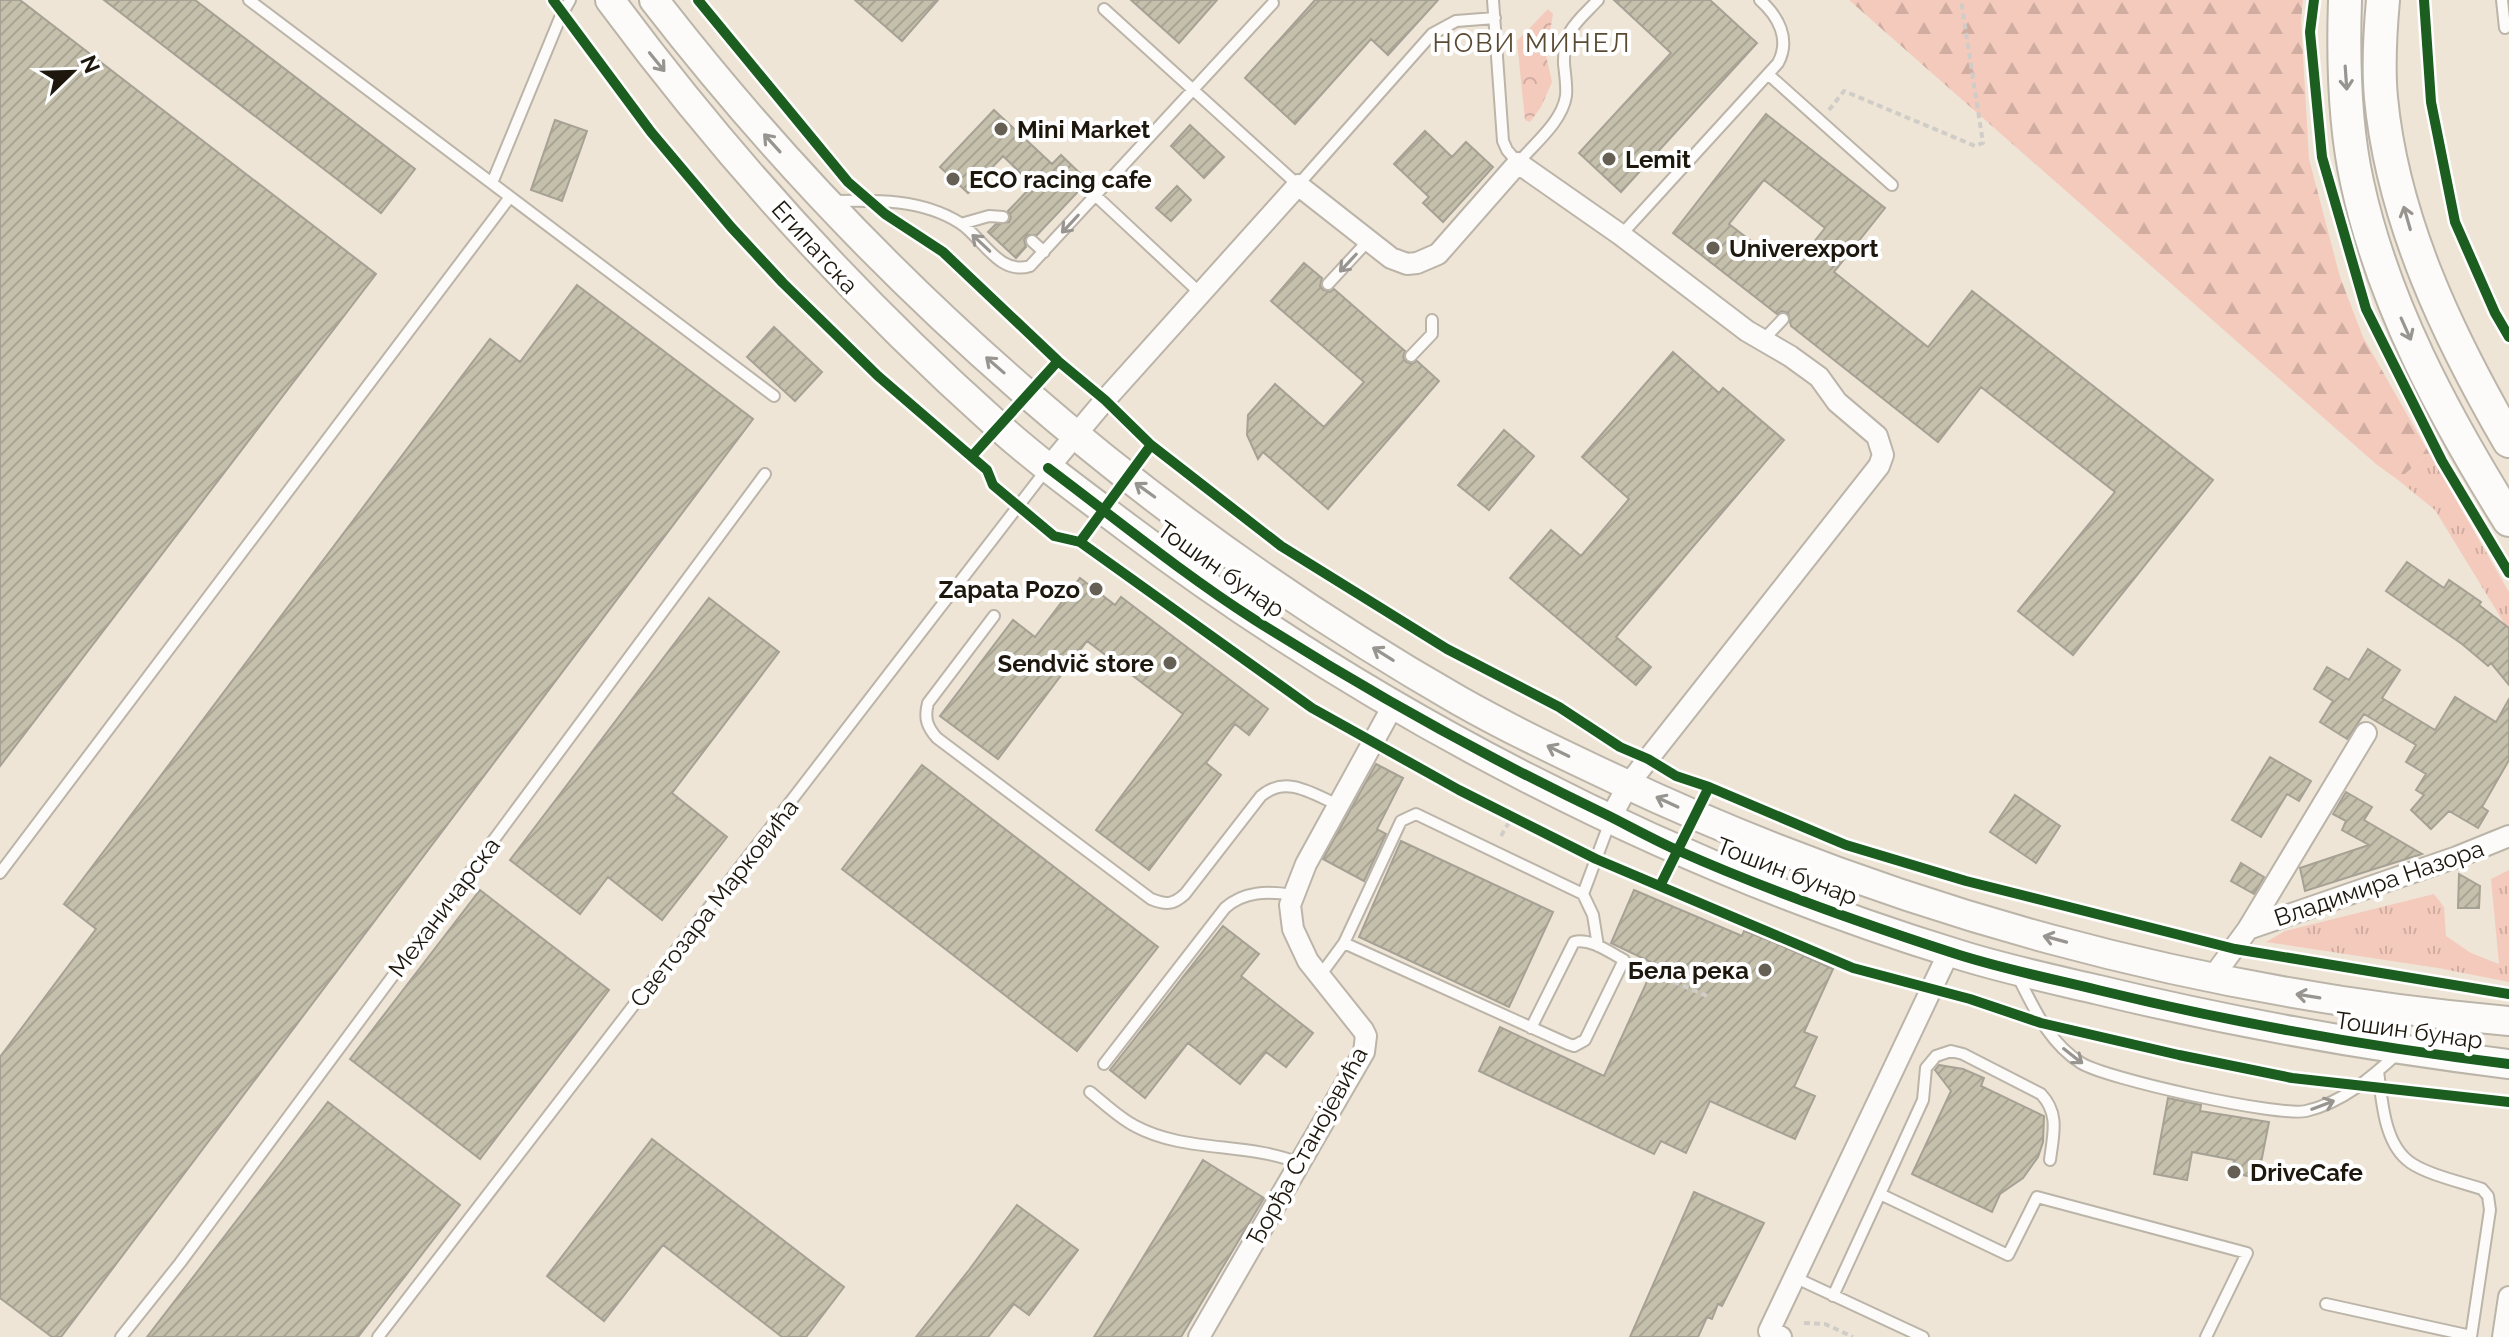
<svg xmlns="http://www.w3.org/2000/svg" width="2509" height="1337" font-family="Raleway,sans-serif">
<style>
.grass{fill:url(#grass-tufts)}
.forest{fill:url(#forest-firs)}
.park{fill:url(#park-crowns)}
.building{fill:url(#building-hatch);stroke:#a6a195;stroke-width:2;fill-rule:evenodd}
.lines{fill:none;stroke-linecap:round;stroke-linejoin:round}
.service-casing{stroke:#bbb4a8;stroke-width:14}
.minor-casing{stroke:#bbb4a8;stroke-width:24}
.secondary-casing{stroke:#bbb4a8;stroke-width:32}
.primary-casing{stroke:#bbb4a8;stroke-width:36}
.path{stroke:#d0cdc8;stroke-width:4;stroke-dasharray:6 4;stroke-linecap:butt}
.service{stroke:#fcfbf9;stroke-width:10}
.minor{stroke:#fcfbf9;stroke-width:20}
.secondary{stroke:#fcfbf9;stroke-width:28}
.primary{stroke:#fcfbf9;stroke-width:32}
.cycleway-casing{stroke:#fff;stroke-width:15}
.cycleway{stroke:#1b5e20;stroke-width:10}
.oneway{stroke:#98948f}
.poi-dot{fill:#665f53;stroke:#fff;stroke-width:3}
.labels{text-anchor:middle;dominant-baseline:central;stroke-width:8;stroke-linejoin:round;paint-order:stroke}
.poi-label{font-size:24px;font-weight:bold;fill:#1d170d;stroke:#fff;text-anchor:start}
.street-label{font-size:24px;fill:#1d170d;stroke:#fff}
.neighbourhood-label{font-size:26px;letter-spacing:2px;fill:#594a33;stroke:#fff}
</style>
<defs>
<pattern id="grass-tufts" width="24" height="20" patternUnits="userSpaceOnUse" patternTransform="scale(2)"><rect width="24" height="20" fill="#f4cabd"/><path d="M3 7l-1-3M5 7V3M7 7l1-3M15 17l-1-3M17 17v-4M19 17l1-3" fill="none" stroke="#d1ada1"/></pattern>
<pattern id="forest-firs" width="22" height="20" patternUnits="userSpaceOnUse" patternTransform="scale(2)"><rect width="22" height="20" fill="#f4cabd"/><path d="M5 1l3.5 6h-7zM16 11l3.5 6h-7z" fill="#d1ada1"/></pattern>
<pattern id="park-crowns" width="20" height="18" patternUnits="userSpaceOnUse" patternTransform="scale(2)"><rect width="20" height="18" fill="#f4cabd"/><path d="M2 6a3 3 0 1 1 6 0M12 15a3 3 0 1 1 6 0" fill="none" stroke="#d1ada1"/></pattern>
<pattern id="building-hatch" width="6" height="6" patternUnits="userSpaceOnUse" patternTransform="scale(2)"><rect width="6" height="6" fill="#c5c0ac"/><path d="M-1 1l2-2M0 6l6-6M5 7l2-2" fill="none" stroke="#a9a493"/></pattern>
</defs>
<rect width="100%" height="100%" fill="#eee5d6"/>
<!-- grass -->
<path class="grass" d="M2429,453l80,139v39l-74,-121 -37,-30z
M2509,870v112l-71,-14 -172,-26 19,-11 149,-37 10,13 2,29 25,17 28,11 -8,-85z"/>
<!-- forest -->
<path class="forest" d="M1849,0h454l-2,21 8,138 31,118 23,60 66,116 -31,27 -22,-16z"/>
<!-- park -->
<path class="park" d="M1548,9l5,5 -7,41 6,27 -11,25 -11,15 -5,-2 -8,-79z"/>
<!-- building -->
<path class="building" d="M0,0h20l356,274 -376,492z
M104,0h91l220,169 -34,44z
M855,0h83l-36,41z
M1131,0h86l-38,43z
M1315,0h123l-50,55 -17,-16 -76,85 -50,-46z
M1614,0h96l47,43 -136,149 -42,-39 92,-100z
M994,110l58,54 9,-9 27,26 -51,54h-10l-3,5 2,7 -10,11 -28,-26 8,-8 13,-2 2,-5 -3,-6 25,-26 -30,-29 -35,37 -28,-26z
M1766,114l119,94 -51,64 94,75 44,-56 241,189 -140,175 -55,-44 97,-119 -134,-105 -43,55 -147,-116 -3,-13 -6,-2 -5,3 -104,-81zM1764,180l61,48 -24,30 -6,-5 -3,4 -12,-9 -7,10 -44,-34z
M555,120l32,11 -25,70 -31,-11z
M1190,125l34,32 -20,21 -33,-32z
M1425,131l27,26 14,-15 27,25 -50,55 -20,-19 6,-6 -35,-33z
M1177,186l14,14 -20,21 -15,-13z
M1304,263l18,15 -2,8 3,4 7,2 4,-3 71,62 -2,6 3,5 6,2 5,-3 22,20 -111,128 -65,-57 -5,7 -11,-24 1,-20 27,-31 49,43 40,-45 -93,-81z
M577,285l176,134 -692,918h-9l-52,-39v-241l96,-128 -32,-25 426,-565 30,23z
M774,327l48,45 -27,29 -48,-44z
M1673,352l46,41 4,-5 61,52 -168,197 35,30 -15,18 -126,-107 41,-48 30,26 48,-57 -47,-42z
M1504,430l30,26 -45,54 -31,-25z
M2407,562l37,26 5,-8 32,22 -2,3 30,23v57l-18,-22 -3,3 -26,-22 -76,-53z
M1080,578l35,27 6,-8 147,112 -19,26 -14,-11 -29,39 15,12 -72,95 -53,-40 87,-116 -96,-73 -89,118 -58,-43 73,-96 22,17z
M709,598l70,54 -107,141 55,44 -65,83 -54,-43 -28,37 -70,-54z
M2368,649l32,21 -18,28 53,32 20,-33 41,25 13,-23v61l-27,47 6,4 -10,17 -29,-17 -18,18 -20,-19 13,-15 -8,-5 10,-16 -20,-12 10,-17 -52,-31 -17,25 -27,-17 13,-21 -19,-12 13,-22 22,13z
M2270,757l41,24 -12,20 -12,-7 -26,43 -29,-17z
M1376,764l27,14 -26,51 9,5 -22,47 -41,-22z
M922,765l236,182 -81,104 -235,-182z
M2346,792l26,15 -8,13 58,34 -117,37 -5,-23 69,-23 -27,-15 4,-9 -13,-7z
M2015,795l45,31 -24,37 -46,-31z
M1401,841l152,71 -44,95 -150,-70z
M2241,863l23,14 -10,17 -23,-13z
M2459,874l21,12 -1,22h-21z
M480,890l129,100 -129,169 -130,-100z
M1634,890l108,46 2,-5 27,10 62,28 -29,63 13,5 -23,50 21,9 -20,43 -85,-38 -24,52 -25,-12 -7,13 -175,-83 21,-44 104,49 51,-112 -44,-21z
M1223,926l36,28 -18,22 72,57 -27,34 -20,-15 -26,32 -52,-41 -43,55 -35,-28z
M1939,1065l24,4 21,9 -3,8 63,30 -1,26 -5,15 -15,21 -23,16 -8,18 -80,-38 39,-83 -16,-21z
M2168,1098l33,7 -1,6 69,11 -11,56 -26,-5 2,-13 -42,-8 -5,28 -33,-6z
M328,1102l132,103 -102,132h-211z
M652,1139l192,148 -38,50h-24l-119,-92 -59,76 -57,-45z
M1203,1160l61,38 -83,139h-87z
M1694,1192l70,31 -42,83 -4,-2 -6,15 -5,-2 -9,20h-68z
M1017,1205l61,45 -49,65 -15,-11 -26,33h-72l53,-67z"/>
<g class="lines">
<!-- service casing -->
<g class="service-casing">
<path id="service" d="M249,0l525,396
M1493,0l10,141 4,9 11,13c16,-19 44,-41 48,-67 1,-10 -1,-22 -2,-32 -1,-34 12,-41 34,-64
M2502,0l3,28
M1104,9l194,176 134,-151 24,-13 39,-3
M1769,75l123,110
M492,183l68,-165 10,-18
M1096,196l104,97
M834,201c43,-1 88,-2 126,22 22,14 39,53 70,43l243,-263
M961,224l28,-8 14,1
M1621,235l157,-172c13,-24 0,-47 -18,-63
M1032,241l12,11
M1328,284l39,-42
M1762,341l21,-22
M1411,356l21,-22v-14
M994,616l-66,87c-4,15 -1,24 9,35l214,161c15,6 22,6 34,-5l76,-98c25,-21 50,-3 77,9
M0,873l510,-676
M1583,894l28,-75
M1344,943l224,101 6,2 11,-6 39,-80c-15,-8 -33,-22 -50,-18l-43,86
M2017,975c17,33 31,67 64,88 26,16 197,54 225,48 36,-8 66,-34 92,-58
M1319,977l25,-34 57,-122 15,-7 167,80 10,21 5,31
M1104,1064l121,-156c19,-17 43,-17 67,-13
M2378,1071c4,30 6,74 33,92 18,12 50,19 71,26l6,7 2,14 -19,127
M1090,1092c14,11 29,26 45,34 50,27 112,16 164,37
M1880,1194l43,-94 3,-32 10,-12 15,-5 12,3 78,40c19,20 12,41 9,66
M1796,1278l127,59
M1833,1296l47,-102 128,61 29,-58 210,56 -41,84
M2326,1304l145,32
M121,1337l59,-74 585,-789
M378,1337l668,-867"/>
</g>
<!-- minor casing -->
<g class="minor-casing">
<path id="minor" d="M1048,468l57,-68 193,-215 93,73 16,6 10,-1 21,-9 80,-91 103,72 126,96 43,25 29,21 18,25 40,34 6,19 -4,11 -231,293 -20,26 -17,32
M2248,929l209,-72 52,-21
M2212,978l36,-49 118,-196
M1199,1337l165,-285 2,-16 -3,-6 -55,-69 -15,-32 -3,-24 16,-41 88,-160
M1781,1337l-12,-6 180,-379
M2503,1337l6,-40"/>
</g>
<!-- secondary casing -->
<g class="secondary-casing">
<path id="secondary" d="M610,0c114,154 243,296 386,424 42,38 88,71 133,105 243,183 537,336 828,425 47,15 95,25 142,36 136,33 271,57 410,74
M654,0c219,283 494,522 804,700 51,29 104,54 157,79 280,132 585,215 894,242"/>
</g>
<!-- primary casing -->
<g class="primary-casing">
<path id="primary" d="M2345,0c-2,60 -1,123 12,182 26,121 87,234 152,338
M2383,0c-3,33 -5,65 -2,98 12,123 67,238 128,343"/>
</g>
<!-- path -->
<path class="path" d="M1829,110l15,-19 131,55 8,-3 -22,-143
M1501,836l11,-19
M1637,966l70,30
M1804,1323l21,1 28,13"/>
<!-- service -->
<use href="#service" class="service"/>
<!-- minor -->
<use href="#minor" class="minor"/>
<!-- secondary -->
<use href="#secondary" class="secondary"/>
<!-- primary -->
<use href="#primary" class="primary"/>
<!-- cycleway casing -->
<g class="cycleway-casing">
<path id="cycleway" d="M553,0l98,132 80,95 52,56 95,93 109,94 6,15 61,51 26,6 232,166 147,82 137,69 257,109 117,31 71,24 138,32 113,23 217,24
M698,0l150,182 37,32 58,38 115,109 47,39 46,45 130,101 166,103 112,58 61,40 28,12 28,17 33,11 137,58 120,36 269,68 274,45
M2314,0l-4,32 12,125 44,152 76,152 67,112
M2424,0l7,102 24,120 40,91 14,24
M972,456l86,-95
M1048,468c68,51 135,106 207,152 114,72 230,137 352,195 24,12 47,25 72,36 88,39 179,71 271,101 48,16 98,26 148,38 136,33 272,57 411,74
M1080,542l71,-97
M1660,886l49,-99"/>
</g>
<!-- cycleway -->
<use href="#cycleway" class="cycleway"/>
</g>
<!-- one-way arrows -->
<defs><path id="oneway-shaft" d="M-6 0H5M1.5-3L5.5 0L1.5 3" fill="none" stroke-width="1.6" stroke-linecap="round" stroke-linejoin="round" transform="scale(2)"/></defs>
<g class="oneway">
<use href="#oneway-shaft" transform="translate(657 62) rotate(51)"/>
<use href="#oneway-shaft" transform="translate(2346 78) rotate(86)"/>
<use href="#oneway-shaft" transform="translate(772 143) rotate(-132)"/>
<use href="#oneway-shaft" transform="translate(2407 218) rotate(-106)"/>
<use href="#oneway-shaft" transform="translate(1070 224) rotate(133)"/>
<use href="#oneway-shaft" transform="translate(981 243) rotate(-137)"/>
<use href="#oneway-shaft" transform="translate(1348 263) rotate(133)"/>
<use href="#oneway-shaft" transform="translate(2406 329) rotate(66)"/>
<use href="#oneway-shaft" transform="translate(995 365) rotate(-139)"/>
<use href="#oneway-shaft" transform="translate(1145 490) rotate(-144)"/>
<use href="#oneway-shaft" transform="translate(1383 654) rotate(-148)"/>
<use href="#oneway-shaft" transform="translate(1558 751) rotate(-154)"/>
<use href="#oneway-shaft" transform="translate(1667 802) rotate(-155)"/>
<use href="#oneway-shaft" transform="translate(2055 939) rotate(-165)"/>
<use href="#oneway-shaft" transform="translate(2308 996) rotate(-171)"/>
<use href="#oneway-shaft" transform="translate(2073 1056) rotate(38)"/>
<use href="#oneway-shaft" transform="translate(2323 1105) rotate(-21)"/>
</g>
<!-- markers -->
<g class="poi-dot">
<circle cx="1001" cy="129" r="8"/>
<circle cx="1609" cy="159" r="8"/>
<circle cx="953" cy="179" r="8"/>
<circle cx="1713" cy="248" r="8"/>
<circle cx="1096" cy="589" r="8"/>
<circle cx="1170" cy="663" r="8"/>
<circle cx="1765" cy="970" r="8"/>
<circle cx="2234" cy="1172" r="8"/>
</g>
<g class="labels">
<!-- poi labels -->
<g class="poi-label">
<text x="1017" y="129">Mini Market</text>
<text x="1625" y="159">Lemit</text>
<text x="969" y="179">ECO racing cafe</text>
<text x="1729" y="248">Univerexport</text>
<text x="1080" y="589" text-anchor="end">Zapata Pozo</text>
<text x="1154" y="663" text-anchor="end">Sendvič store</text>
<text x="1749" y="970" text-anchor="end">Бела река</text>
<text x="2250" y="1172">DriveCafe</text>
</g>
<!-- street labels -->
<g class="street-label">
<text transform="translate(815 247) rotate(48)">Египатска</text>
<text transform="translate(1221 569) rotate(35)">Тошин бунар</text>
<text transform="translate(1787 871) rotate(21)">Тошин бунар</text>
<text transform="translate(2379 883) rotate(-19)">Владимира Назора</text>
<text transform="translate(714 903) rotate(-52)">Светозара Марковића</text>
<text transform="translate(444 907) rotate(-53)">Механичарска</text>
<text transform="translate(2409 1030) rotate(8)">Тошин бунар</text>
<text transform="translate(1307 1146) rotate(-61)">Ђорђа Станојевића</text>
</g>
<!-- neighbourhood labels -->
<g class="neighbourhood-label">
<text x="1532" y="43">НОВИ МИНЕЛ</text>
</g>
</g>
<!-- north arrow -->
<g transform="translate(72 72) rotate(67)" stroke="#ffffff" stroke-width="6" paint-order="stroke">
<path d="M0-6L14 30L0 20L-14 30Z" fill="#1d170d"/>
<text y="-12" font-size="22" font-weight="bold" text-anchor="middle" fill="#1d170d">N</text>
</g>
</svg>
